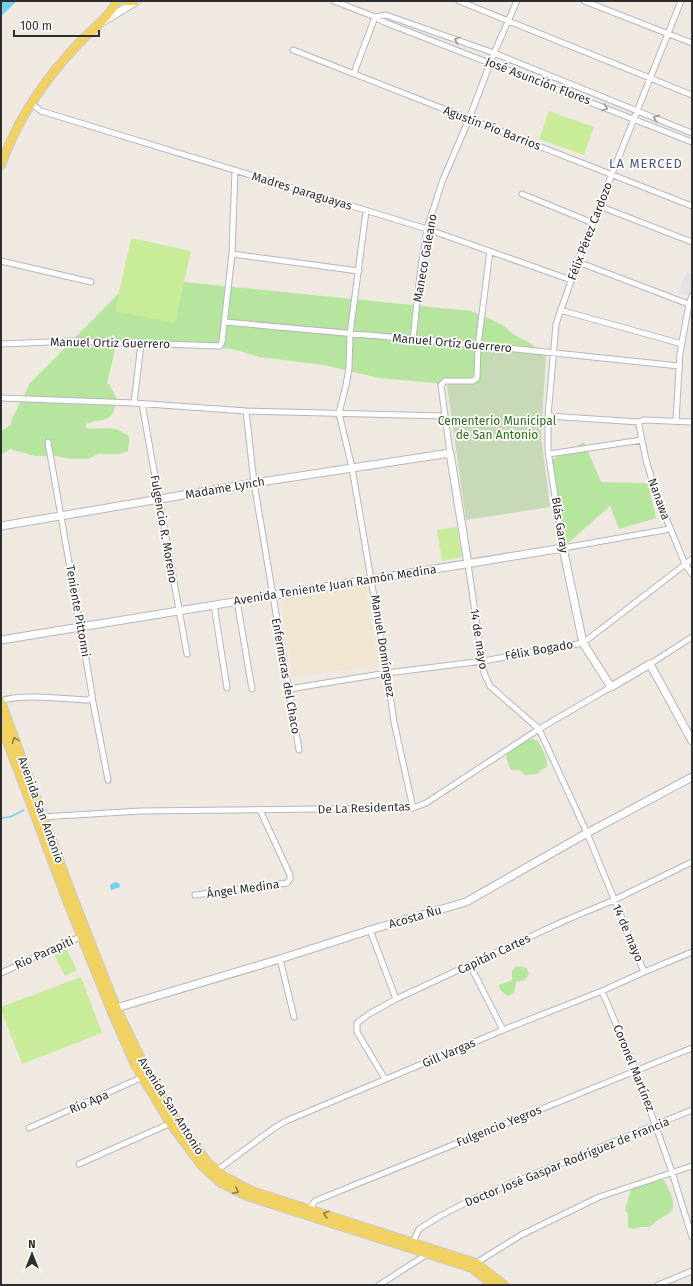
<svg xmlns="http://www.w3.org/2000/svg" width="693" height="1286" font-family="'Fira Sans',sans-serif">
<style>
.industrial{fill:#e3e1e8}
.education{fill:#f0e6d1}
.green{fill:#b6e59e}
.cemetery{fill:#c8d9b8}
.pitch{fill:#c9ec9a}
.water{fill:#75cff0}
.lines{fill:none;stroke-linecap:round;stroke-linejoin:round}
.stream{stroke:#75cff0;stroke-width:1.5}
.street-casing{stroke:#b4b7c1;stroke-width:7}
.secondary-casing{stroke:#b4b7c1;stroke-width:9}
.primary-casing{stroke:#c9c9c9;stroke-width:10}
.street{stroke:#fff;stroke-width:5}
.secondary{stroke:#fff;stroke-width:7}
.primary{stroke:#f2d163;stroke-width:8}
.oneway{stroke:#969696}
.oneway2{stroke:#908048}
.labels{text-anchor:middle;dominant-baseline:central;stroke-width:3.5;stroke-linejoin:round;paint-order:stroke}
.street-label{font-size:12px;fill:#2e2e2e;stroke:#fff}
.park-label{font-size:12px;fill:#2c6e1b;stroke:#fff}
.neighbourhood-label{font-size:13px;letter-spacing:1px;fill:#4d5680;stroke:#fff}
</style>
<rect width="100%" height="100%" fill="#efe9e1"/>
<!-- industrial -->
<path class="industrial" d="M687,272l5,2v19l-2,4 -12,-5z"/>
<!-- education -->
<path class="education" d="M365,585l13,81 -84,10 -14,-76z"/>
<!-- green -->
<path class="green" d="M135,277l336,34c12,5 23,9 34,16 4,3 7,6 10,8 14,8 21,9 29,24l-10,36 -100,-12 -55,-5 -55,-13 -64,-8 -28,-8 -74,-6 -18,-4h-10l-8,4 -7,6 -8,35h2l8,15c-5,26 -12,18 -31,25v4c15,3 25,-4 39,6 3,1 4,1 4,4 1,4 -1,9 -1,13l-9,3h-21l-10,5h-17l-15,-3h-21l-25,-7 -9,6v-24l10,-6v-4l19,-38z
M584,442l17,40 47,1 8,35 -37,11 -9,-23 -43,38 -19,-82z
M533,739l5,2c4,9 10,16 9,26l-6,3 -3,4 -13,1 -5,-5h-9c-3,-4 -2,-8 -5,-12l1,-4c9,-5 16,-15 26,-15z
M520,966l7,2 2,6 -4,6 -9,2 -2,11 -6,3c-4,-3 -9,-6 -9,-11l13,-5v-9l3,-4z
M648,1180h16c4,9 16,27 4,34 -7,4 -12,7 -18,13h-9l-9,2 -4,-2v-13l-3,-4 6,-21z"/>
<!-- cemetery -->
<path class="cemetery" d="M487,351l59,5 -5,79 9,72 -84,13 -19,-134 1,-2 33,2z"/>
<!-- pitch -->
<path class="pitch" d="M549,111l45,16 -10,28 -45,-16z
M131,238l60,13 -16,72 -60,-12z
M457,527l5,30 -20,4 -5,-31z
M66,948l11,22 -12,6 -11,-22z
M81,977l21,56 -80,31 -21,-54v-3z"/>
<!-- water -->
<path class="water" d="M1,1h16l-16,15z
M115,882l4,1 1,4 -9,3 -1,-5z"/>
<g class="lines">
<!-- stream -->
<path class="stream" d="M1,818l9,-1 14,-7"/>
<!-- street casing -->
<g class="street-casing">
<path id="street" d="M334,1l41,16 9,5 308,120
M459,1l233,94
M584,1l108,42
M375,17l11,-2 108,38 198,80
M293,50l399,156
M354,73l21,-56
M32,104l9,7 386,118 144,51
M522,194l71,29
M599,206l93,36
M366,211l-16,123 -1,34 -3,17 -7,28 13,55 35,205 7,49 19,86
M232,254l127,17
M1,261l90,21
M578,262l113,43
M560,310l122,34
M225,322l253,23 201,21
M413,340l7,-66 7,-45 15,-47 27,-63 25,-66 23,-52
M1,344l74,-3 145,5 2,-4 10,-88 3,-84
M1,398l133,5 112,8 199,5
M134,403l7,-59
M142,404l45,250
M246,411l8,72 45,267
M548,416l91,6
M676,420l4,-67 9,-49 3,-8
M692,422l-48,-2 -5,2v4l7,34 10,34 29,70 7,10
M48,442l44,252v3l16,83
M450,453l-9,-68 4,-4h28l4,-3 1,-33 12,-94
M549,454l93,-14
M670,529l-107,19 -15,-97v-35l8,-92 28,-80 97,-243
M468,564l16,109 6,13 49,43 48,104 57,139
M237,601l15,88
M214,605l13,83
M650,664l42,-27
M289,689l98,-16 96,-12 100,-18 109,-84
M1,701c18,-8 66,-2 87,-1l4,-3
M41,817l100,-6 272,-3 13,-5 113,-74 72,-42
M195,895l92,-12 3,-4v-4l-30,-65
M370,930l26,69
M280,959l14,58
M470,965l33,65
M1,973l83,-38
M602,991l34,80 36,101 20,65
M385,1079l-28,-47v-9l12,-9 27,-15 168,-78 50,-21 78,-38
M29,1128l116,-52
M79,1164l92,-41
M216,1171l58,-43 12,-7 217,-91 99,-39 42,-19 48,-20
M308,1211l7,-10 377,-153
M412,1244l7,-15 21,-13 33,-17 219,-89
M476,1263l45,-28 78,-38 93,-31
M379,1285l50,-32
M658,1285l34,-14"/>
</g>
<!-- secondary casing -->
<g class="secondary-casing">
<path id="secondary" d="M104,21l33,-20
M1,526l253,-43 196,-30 18,111
M1,640l562,-92 20,95 28,44 39,-23 42,77
M113,1009l167,-50 90,-29 96,-28 121,-69 105,-56"/>
</g>
<!-- primary casing -->
<g class="primary-casing">
<path id="primary" d="M126,1h9
M1,165c16,-45 45,-87 77,-121 13,-14 30,-25 39,-43
M1,702l71,193 44,112 32,67 29,46 30,42 18,15 27,14 224,72 28,22
M1,725l65,173 45,112 24,55 35,58 32,43 19,17 26,13 225,72 21,17"/>
</g>
<!-- street -->
<use href="#street" class="street"/>
<!-- secondary -->
<use href="#secondary" class="secondary"/>
<!-- primary -->
<use href="#primary" class="primary"/>
</g>
<!-- one-way arrows -->
<defs><path id="oneway-chevron" d="M-2-3.5L2.5 0L-2 3.5" fill="none" stroke-width="1.6" stroke-linecap="round" stroke-linejoin="round"/></defs>
<g class="oneway">
<use href="#oneway-chevron" transform="translate(457 40) rotate(-161)"/>
<use href="#oneway-chevron" transform="translate(605 108) rotate(21)"/>
<use href="#oneway-chevron" transform="translate(656 118) rotate(-158)"/>
</g>
<g class="oneway2">
<use href="#oneway-chevron" transform="translate(15 740) rotate(-110)"/>
<use href="#oneway-chevron" transform="translate(236 1191) rotate(26)"/>
<use href="#oneway-chevron" transform="translate(326 1214) rotate(-162)"/>
</g>
<g class="labels">
<!-- street labels -->
<g class="street-label">
<text transform="translate(538 81) rotate(21)">José Asunción Flores</text>
<text transform="translate(492 128) rotate(21)">Agustín Pío Barrios</text>
<text transform="translate(302 191) rotate(17)">Madres paraguayas</text>
<text transform="translate(590 231) rotate(-69)">Félix Pérez Cardozo</text>
<text transform="translate(425 258) rotate(-80)">Maneco Galeano</text>
<text transform="translate(110 343) rotate(1)">Manuel Ortíz Guerrero</text>
<text transform="translate(452 343) rotate(5)">Manuel Ortíz Guerrero</text>
<text transform="translate(225 488) rotate(-10)">Madame Lynch</text>
<text transform="translate(659 499) rotate(70)">Nanawa</text>
<text transform="translate(560 525) rotate(81)">Blás Garay</text>
<text transform="translate(164 529) rotate(80)">Fulgencio R. Moreno</text>
<text transform="translate(335 585) rotate(-9)">Avenida Teniente Juan Ramón Medina</text>
<text transform="translate(78 611) rotate(80)">Teniente Pittonni</text>
<text transform="translate(479 639) rotate(81)">14 de mayo</text>
<text transform="translate(383 646) rotate(81)">Manuel Domínguez</text>
<text transform="translate(539 650) rotate(-10)">Félix Bogado</text>
<text transform="translate(286 676) rotate(80)">Enfermeras del Chaco</text>
<text transform="translate(364 808) rotate(-2)">De La Residentas</text>
<text transform="translate(41 810) rotate(70)">Avenida San Antonio</text>
<text transform="translate(243 889) rotate(-8)">Ángel Medina</text>
<text transform="translate(415 917) rotate(-16)">Acosta Ñu</text>
<text transform="translate(628 933) rotate(67)">14 de mayo</text>
<text transform="translate(44 953) rotate(-24)">Río Parapiti</text>
<text transform="translate(494 954) rotate(-25)">Capitán Cartes</text>
<text transform="translate(449 1053) rotate(-23)">Gill Vargas</text>
<text transform="translate(634 1068) rotate(68)">Coronel Martínez</text>
<text transform="translate(89 1102) rotate(-23)">Río Apa</text>
<text transform="translate(171 1106) rotate(58)">Avenida San Antonio</text>
<text transform="translate(499 1126) rotate(-22)">Fulgencio Yegros</text>
<text transform="translate(567 1162) rotate(-22)">Doctor José Gaspar Rodríguez de Francia</text>
</g>
<!-- park labels -->
<g class="park-label">
<text x="497" y="421">Cementerio Municipal<tspan x="497" dy="14">de San Antonio</tspan></text>
</g>
<!-- neighbourhood labels -->
<g class="neighbourhood-label">
<text x="646" y="163">LA MERCED</text>
</g>
</g>
<!-- border -->
<rect width="693" height="1286" fill="none" stroke="#2e2e2e" stroke-width="4"/>
<!-- north arrow -->
<g transform="translate(32 1254)" stroke="#ffffff" stroke-width="3" paint-order="stroke">
<path d="M0-3L7 15L0 10L-7 15Z" fill="#2e2e2e"/>
<text y="-6" font-size="11" font-weight="bold" text-anchor="middle" fill="#2e2e2e">N</text>
</g>
<!-- scale -->
<path d="M14 30v6h85v-6" fill="none" stroke="#2e2e2e" stroke-width="2"/>
<text x="20" y="30" font-size="12" fill="#2e2e2e" stroke="#ffffff" stroke-width="3" paint-order="stroke">100 m</text>
</svg>
